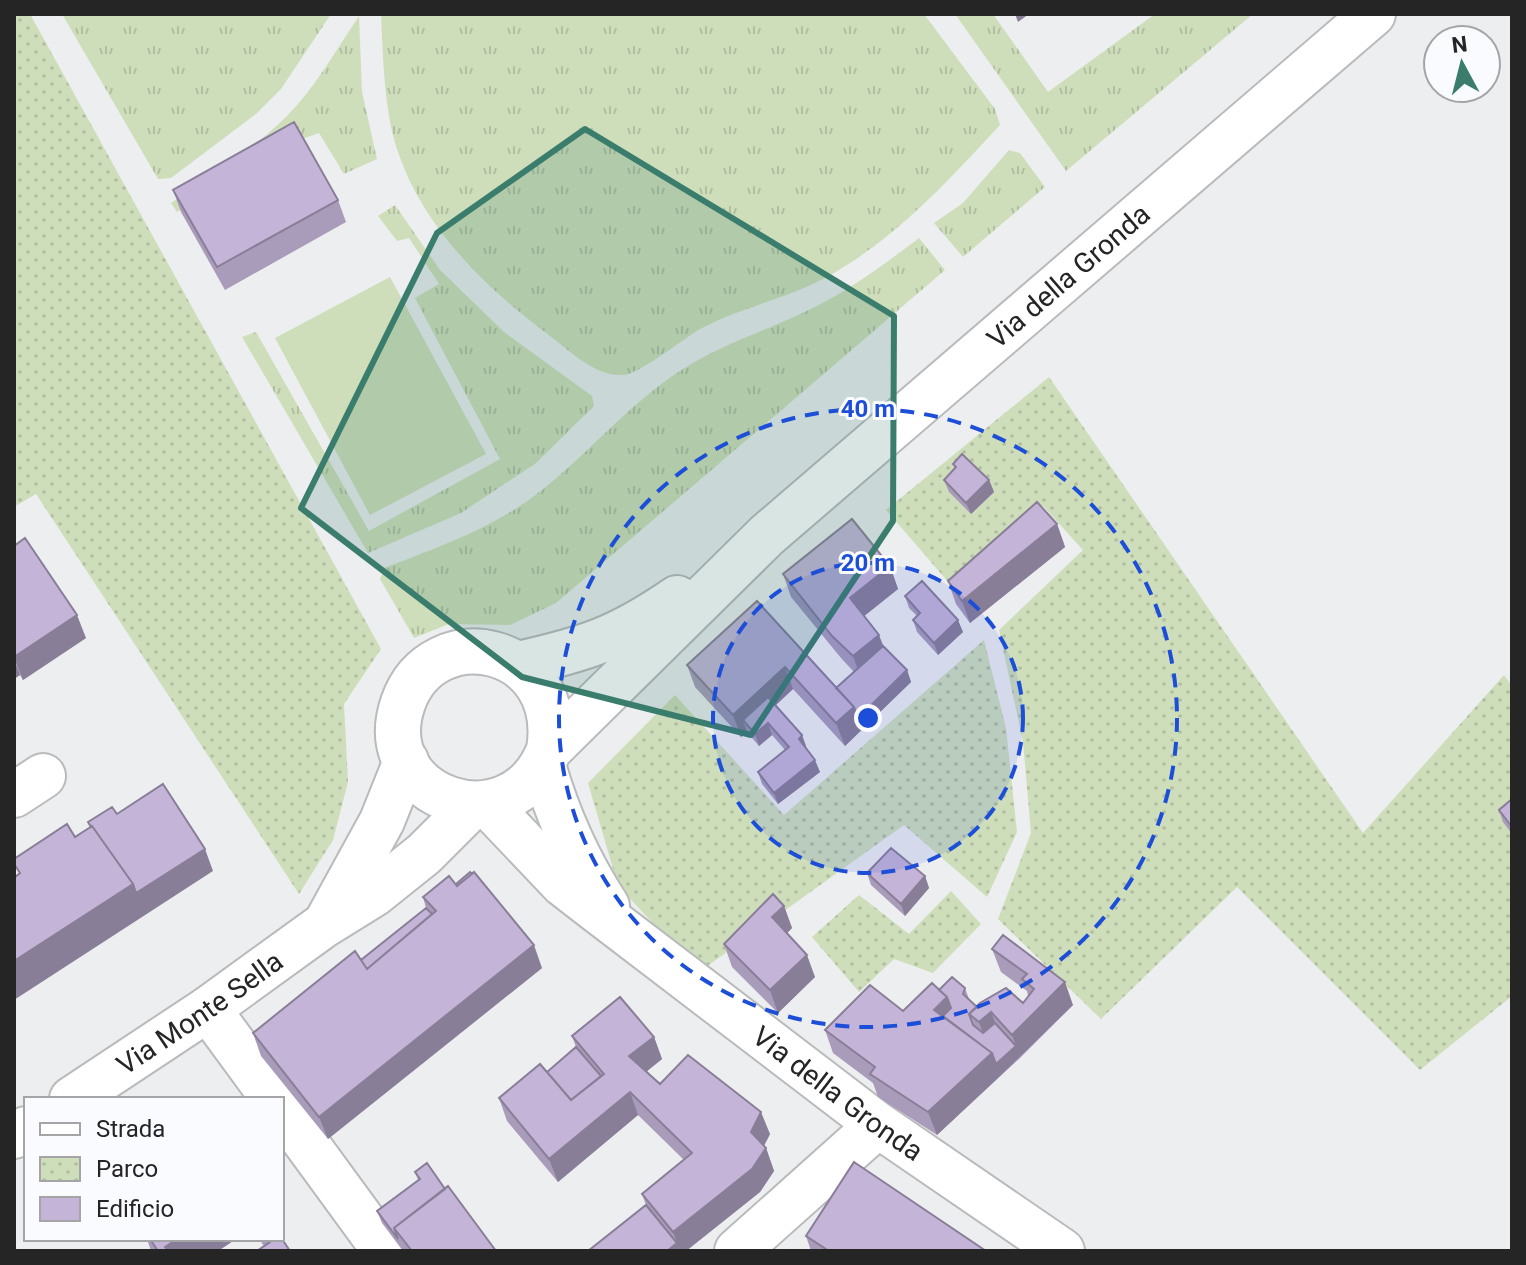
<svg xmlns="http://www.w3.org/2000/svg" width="1526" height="1265" font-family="Roboto,sans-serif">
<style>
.grass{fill:url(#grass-tufts)}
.park{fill:url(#park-dots)}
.pitch{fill:#cedeba}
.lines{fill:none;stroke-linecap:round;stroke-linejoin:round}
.minor-casing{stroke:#b9babc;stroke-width:48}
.minor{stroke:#fff;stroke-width:44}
.wall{fill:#a99bba}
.shaded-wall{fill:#897e97}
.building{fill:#c4b4d8;stroke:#897e97;stroke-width:2}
.marked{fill:#3b7d6d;fill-opacity:0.2;stroke:#3b7d6d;stroke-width:6;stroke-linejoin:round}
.ring{fill:none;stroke:#1d4ed8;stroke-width:4;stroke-dasharray:14 10}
.labels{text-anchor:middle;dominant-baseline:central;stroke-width:6;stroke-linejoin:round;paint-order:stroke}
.street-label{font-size:28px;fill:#252526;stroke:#fafbfe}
.centre{fill:#1d4ed8;stroke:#fafbfe;stroke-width:4}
.ring-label{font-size:24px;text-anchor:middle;font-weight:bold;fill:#1d4ed8;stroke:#fafbfe;stroke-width:6;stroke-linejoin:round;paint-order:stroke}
</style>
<defs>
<pattern id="grass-tufts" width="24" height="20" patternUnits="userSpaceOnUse" patternTransform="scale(2)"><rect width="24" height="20" fill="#cedeba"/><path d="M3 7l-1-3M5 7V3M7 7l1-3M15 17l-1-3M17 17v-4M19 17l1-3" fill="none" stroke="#b1bea0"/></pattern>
<pattern id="park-dots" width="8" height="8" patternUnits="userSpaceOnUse" patternTransform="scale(2)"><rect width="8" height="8" fill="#cedeba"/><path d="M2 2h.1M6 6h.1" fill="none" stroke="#b1bea0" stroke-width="1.8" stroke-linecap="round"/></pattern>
</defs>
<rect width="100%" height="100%" fill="#edeef0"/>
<!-- grass -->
<path class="grass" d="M62,14h269l-50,75 -25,25 -85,64 -13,1z
M381,14h543l71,95 5,16c-53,57 -106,116 -177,154 -38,20 -84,29 -123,50 -17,10 -62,46 -77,46 -27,2 -53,-24 -73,-39 -64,-48 -126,-107 -152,-184 -14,-40 -15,-96 -17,-138z
M955,14h38l55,78 107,-78h98l-187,157z
M359,16l3,76 15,67 -33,15 -25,-41 -17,6 -125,73 -6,-9c39,-26 81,-53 115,-86 29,-29 50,-67 73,-101z
M1009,150l11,3 25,34 -82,70 -29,-34 29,-20z
M395,205l45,65 64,62 88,64 2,10 -58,57 -75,50 -93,40 -126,-216 14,-5 113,199 131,-72 -85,-161 24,-14 -30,-46 -12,3 -19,-25z
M919,238l26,32 -389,333 -46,22 -61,-1 -35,14 -34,-59 4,-11c55,-21 112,-41 158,-78 48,-38 87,-86 138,-119 41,-27 89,-41 133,-63 40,-20 70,-43 106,-70z"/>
<!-- park -->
<path class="park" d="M14,14h16l351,635 -37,55 4,78 -15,58 -34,54 -263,-400 -22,13z
M1049,377l314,456 141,-158 8,11v310l-92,74 -183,-183 -136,132 -103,-100 33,-86 -8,-91 -24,-112 84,-80 -40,-44 -93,78 -64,-74z
M984,640l22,88 11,104 -30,65 -83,-72 -205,147 -81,-86 -30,-103 87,-88 109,120z
M951,891l30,33 -48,49 -39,-14 -35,33 -47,-55 47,-42 50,39z"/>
<!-- pitch -->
<path class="pitch" d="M390,277l96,177 -116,61 -95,-177z"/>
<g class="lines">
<!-- minor casing -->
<g class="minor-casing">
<g id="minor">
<path d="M518,664c68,-15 101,-26 159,-66"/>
<path id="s1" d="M549,750c17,-107 -116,-133 -146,-47 -33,95 108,145 146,47l218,-215 606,-521"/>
<path d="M543,765c14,49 36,98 64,141"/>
<path d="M14,795l29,-19"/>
<path id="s2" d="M487,804l76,80 27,21 288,220 184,126"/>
<path d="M326,923l56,-102 24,-60"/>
<path d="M208,1009l66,90"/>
<path id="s3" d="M72,1099l136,-90 116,-84 50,-31 50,-40 49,-49"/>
<path d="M282,1110l103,141"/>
<path d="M14,1136l12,-7"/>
<path d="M737,1251l141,-126"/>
</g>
</g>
<!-- minor -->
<use href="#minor" class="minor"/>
</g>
<!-- wall -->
<path class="wall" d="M173,190l165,10 8,22 -121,68 -44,-78z
M953,464l36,16 5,12 -23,22 -22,-22 -5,-12 11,-11z
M1057,524l8,23 -95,76 -14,-19 -8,-23z
M14,546l72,92 -63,42 -3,-5 -6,4z
M890,566l8,23 -34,27 19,30 24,24 4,12 -66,64 -52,-57 -18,17 27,29 4,12 14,25 -42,32 -16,-20 -4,-12 27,-22 -13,-15 -13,11 -12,-14 -6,5 -46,-50 -8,-22 70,-64 79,87 18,-16 -13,-14 -50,-61 -8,-23z
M905,596l58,36 -25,23 -21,-23 -4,-12 4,-4 -8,-8z
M1512,799v35l-9,-12 -4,-12z
M867,873l58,3 4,12 -24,28 -34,-31z
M456,884l86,84 -214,171 -67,-83 -8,-23 108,-73 65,-52 -3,-11z
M784,906l8,22 -5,5 28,44 -37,36 -46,-46 -8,-23z
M992,949l81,56 -53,53 -83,77 -59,-38 -5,-14 -40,-30 -8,-23 78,-19 36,-21 26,-2 4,11 8,8 46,-4 5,-7 -1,-5 -26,-19z
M572,1036l82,1 8,22 -16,13 14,12 110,50 -6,12 2,2 8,23 -14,21 -74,59h-98l58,-46 -4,-11 42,-34 -46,-45 -80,67 -51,-61 -8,-23 48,-26 29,-25z
M415,1172l30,17 51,62h-93l-21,-28 -5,-12 41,-31z
M806,1236l180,15h-175z
M147,1239h89l-18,12h-67z
M259,1239h23l-18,7z"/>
<!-- shaded-wall -->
<path class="shaded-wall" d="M1015,14h14l-11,8z
M989,480l5,12 -23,22 -5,-11z
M1057,524l8,23 -95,76 -8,-22z
M890,566l8,23 -40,32 -8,-23z
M77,615l9,23 -63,42 -9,-23z
M958,620l5,12 -25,23 -4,-12z
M879,635l9,23 -27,21 -8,-23z
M14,660l6,15 -6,4z
M785,667l8,22 -43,40 -7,-9 4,12 -6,5 -8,-22z
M907,670l4,12 -66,64 -9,-23 18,-16z
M768,723l4,12 -13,11 -4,-12z
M802,735l4,11 -3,4 -4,-11z
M815,760l5,12 -42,32 -4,-11z
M205,849l8,22 -199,129v-39l119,-77z
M925,876l4,12 -24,28 -4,-12z
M784,906l8,22 -12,12 -8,-23z
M534,945l8,23 -214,171 -9,-22z
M807,955l8,22 -37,36 -8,-23z
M1065,982l8,23 -73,71 -4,-12 20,-18 -4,-11z
M947,997l8,23 -8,8 -13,-18z
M991,1012l9,23 -13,10 -8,-23z
M654,1037l8,22 -25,20 -8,-23z
M992,1053l8,23 -63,59 -9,-23z
M630,1092l8,23 -80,67 -9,-23z
M761,1112l9,22 -11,21 -8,-23z
M766,1148l8,23 -14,21 -74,59h-19l10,-8 -4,-11z
M177,1239h59l-18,12h-51l-2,-4z"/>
<!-- building -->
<path class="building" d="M294,122l44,78 -121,67 -44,-77z
M962,454l27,26 -23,23 -22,-23 12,-13 -3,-3z
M1037,502l20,22 -95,77 -14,-20z
M852,519l38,47 -40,32 29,37 -26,21 -21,-20 -49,-62z
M25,538l52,77 -63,42v-111z
M922,581l36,39 -24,23 -21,-23 7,-7 -15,-17z
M757,601l97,106 -18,16 -51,-56 -52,48 -46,-50z
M883,646l24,24 -49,48 -4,-11 -18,-19z
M768,697l34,38 -3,4 16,21 -41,33 -16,-21 31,-25 -21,-24 -13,11 -12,-14z
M163,784l42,65 -69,44 -3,-9 -41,-58 -1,1 -3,-5 24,-15 5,7z
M1512,799v28l-13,-17z
M67,824l8,13 17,-11 41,58 -119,77v-83l6,-5 -6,-9v-5z
M891,848l34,28 -24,28 -34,-31z
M470,872l2,2 -15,12 -1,-2z
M474,872l60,73 -215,172 -66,-84 102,-82 12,18 69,-58 -13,-14 26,-21 8,10z
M773,894l11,12 -12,11 35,38 -37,35 -46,-46z
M426,908l6,6 -65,55 -6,-9z
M1003,935l62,47 -53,53 -21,-23 -12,10 -10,-8 11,-11 26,-15 17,15 11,-14 -12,-10 5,-5 -35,-25z
M952,977l13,11 -2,6 14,13 -8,7 4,11 10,8 12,-10 21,23 -20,18 -4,-11 -49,-37 8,-8 -4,-11 -8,-7z
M932,983l15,14 -13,13 58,43 -64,59 -58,-38 5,-7 -50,-37 45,-45 33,26z
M620,997l34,40 -25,19 31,28 28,-29 73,57 -10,20 15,16 -14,21 -79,63 -31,-38 50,-41 -62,-61 -81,67 -50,-61 41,-34 31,36 33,-26 -32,-38z
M576,1047l25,29 -30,24 -24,-28z
M854,1162l132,89h-157l-23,-15z
M427,1163l18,26 -51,39 4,11 -21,-28 43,-32 -5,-7z
M448,1186l48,65h-84l-18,-23z
M646,1205l31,38 -10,8h-79z
M150,1239h27l-12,8 3,4h-10z
M269,1239h13l8,12h-33l13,-9z"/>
<!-- marked area -->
<path class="marked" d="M585,129l309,187 -1,205 -142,214 -229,-58 -221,-169 136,-275z"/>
<!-- distance rings -->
<circle cx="868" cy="718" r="155" fill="#1d4ed8" fill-opacity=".12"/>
<g class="ring">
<circle cx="868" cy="718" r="155"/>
<circle cx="868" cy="718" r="309"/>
</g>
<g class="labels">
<!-- street labels -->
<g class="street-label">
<text stroke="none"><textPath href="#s1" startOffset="1182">Via della Gronda</textPath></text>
<text stroke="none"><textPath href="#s3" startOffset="154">Via Monte Sella</textPath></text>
<text stroke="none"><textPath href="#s2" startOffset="456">Via della Gronda</textPath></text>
</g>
</g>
<circle cx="868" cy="718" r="12" class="centre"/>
<g class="ring-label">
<text x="868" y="417">40 m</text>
<text x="868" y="571">20 m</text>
</g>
<!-- border -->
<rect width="1526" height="1265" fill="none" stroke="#252526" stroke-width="32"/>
<!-- legend -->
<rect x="24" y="1097" width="260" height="144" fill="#fafbfe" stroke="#a5a5a8" stroke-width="2"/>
<rect x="40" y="1123" width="40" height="12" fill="#ffffff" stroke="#a5a5a8" stroke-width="2"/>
<text x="96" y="1137" font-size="24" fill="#252526">Strada</text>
<rect x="40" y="1157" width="40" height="24" fill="url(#park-dots)" stroke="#a5a5a8" stroke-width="2"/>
<text x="96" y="1177" font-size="24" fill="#252526">Parco</text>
<rect x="40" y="1197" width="40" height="24" fill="#c4b4d8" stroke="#a5a5a8" stroke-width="2"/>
<text x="96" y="1217" font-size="24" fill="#252526">Edificio</text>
<!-- north arrow -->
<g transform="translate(1462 64) rotate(353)"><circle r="38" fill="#fafbfe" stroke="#a5a5a8" stroke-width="2"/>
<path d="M0-6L14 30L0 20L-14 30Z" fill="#3b7d6d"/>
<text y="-12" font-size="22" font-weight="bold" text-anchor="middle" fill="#252526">N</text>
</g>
</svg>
